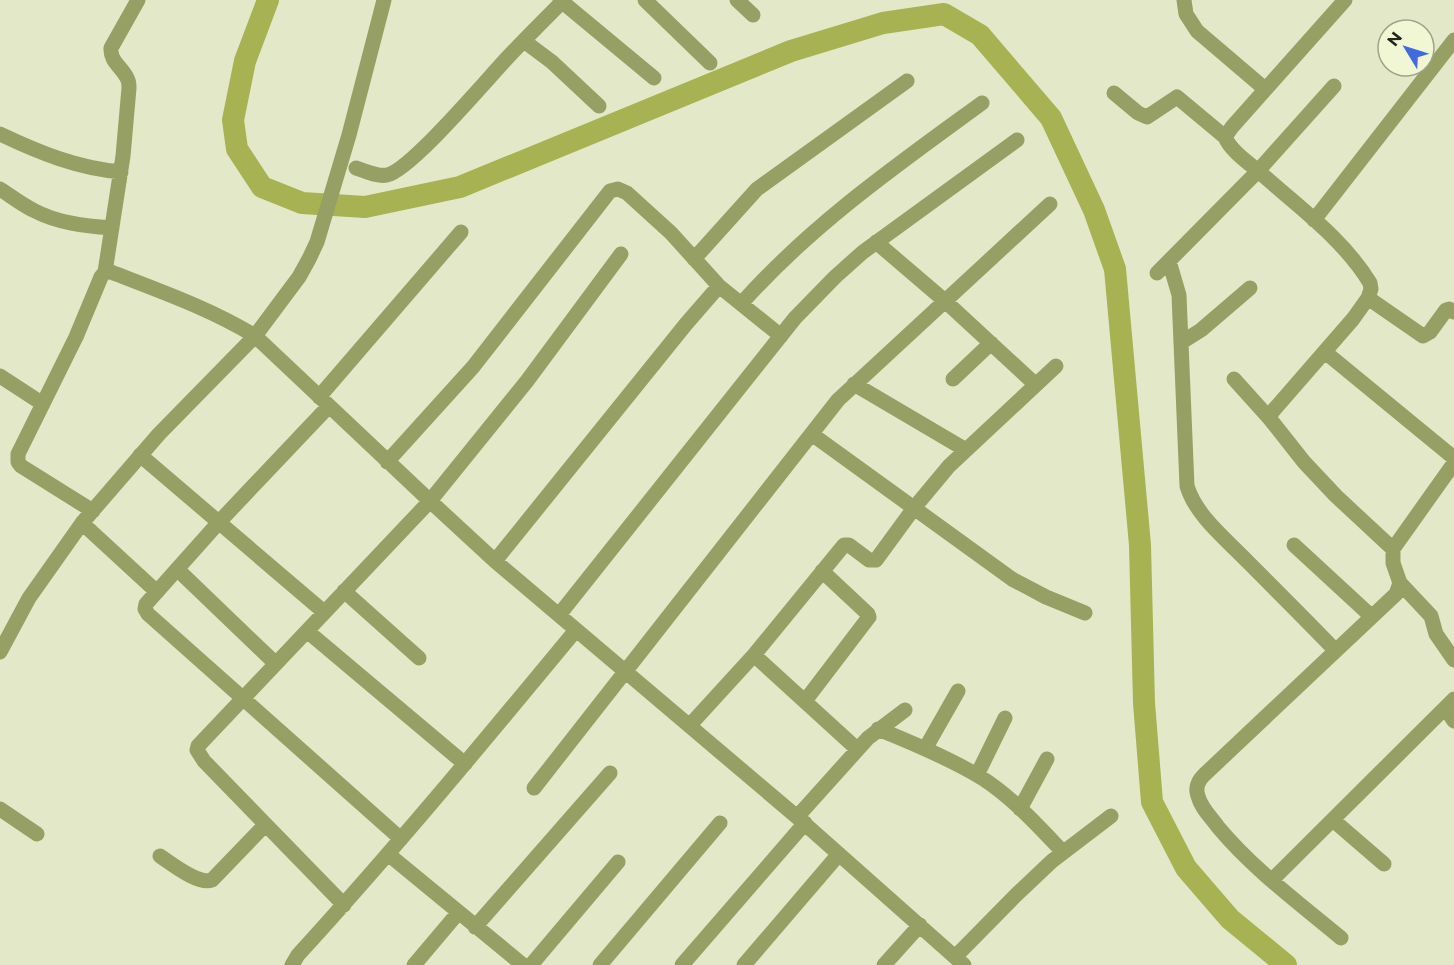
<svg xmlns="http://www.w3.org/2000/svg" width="1454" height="965" font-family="Montserrat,sans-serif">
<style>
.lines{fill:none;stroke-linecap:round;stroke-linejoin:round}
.river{stroke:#a7b352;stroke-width:22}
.minor{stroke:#97a064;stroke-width:15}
</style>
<rect width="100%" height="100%" fill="#e3e9c8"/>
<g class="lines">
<!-- river -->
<path class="river" d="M268,0l-23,61 -12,59 4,29 25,38 40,16 63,4 95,-20 331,-136 92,-28 61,-9 36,21 71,83 43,92 21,59 25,276 4,158 8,99 34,66 44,51 56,46"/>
<!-- minor -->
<path class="minor" d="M560,0l94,78
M645,0l65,63
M737,0l16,15
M1184,0l2,14 11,17 68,58
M1345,0l-113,127 -7,10c6,15 27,28 39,39 37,33 80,64 106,107l1,6 -3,9 -15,21 -81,93 -2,7 34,43 32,34 57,53
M524,41l28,21 47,44
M1114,93l24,20 9,4 30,-20 48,40
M0,134c40,19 77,34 121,38
M356,168c10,3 21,9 31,7 24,-5 101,-97 122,-119 18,-19 36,-37 55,-56
M0,189c11,7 21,15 33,21 24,13 52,16 79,18
M1314,220l140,-180
M876,242l69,59 91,84
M694,259l63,-70 150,-108
M1169,261l10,34 8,191c9,30 39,53 60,75 30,30 59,59 88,89
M105,272h6c49,19 100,37 144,64l175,165 65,60 302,256 167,148
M1157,273l101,-102 76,-85
M1368,298l55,38 7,-4 16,-22 3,-1 5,3
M741,304c70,-79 156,-139 241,-201
M1182,342l19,-12 49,-42
M1325,352l129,106
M0,376l43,28
M953,379l38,-36
M1234,379l36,40
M854,384l112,66
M319,397l142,-165
M329,406l-109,115 -74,83 -1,5 3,5 253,225
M813,435l199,144 34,18 39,16
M140,455l184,157
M387,462l86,-95 137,-176 8,-2 9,4 44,40 48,53 62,50
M93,511l-72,-45 -3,-4v-8l58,-117 25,-60 4,-5 18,-116 6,-68c0,-3 0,-7 -2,-10 -5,-11 -17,-16 -16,-30l27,-48
M82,523l75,69
M1294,545l77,71
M495,561l191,-237 33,-38
M177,569l98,94
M1400,583l31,33 5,18 18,26
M344,591l75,67
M559,615l236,-297 40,-41 28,-25 154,-112
M307,631l158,133
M0,652l29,-54 53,-75 77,-89 96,-98 44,-59 10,-18 8,-17 32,-107 35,-135
M754,655l103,94
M805,701l64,-84 -1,-3 -46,-43
M1445,708l9,13
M690,725l64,-70 90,-110h5l20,15h7l38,-52 35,-42 107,-100
M878,729c35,14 71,29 104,49 31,20 56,48 81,74
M925,749l33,-58
M977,775l28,-57
M534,788l304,-388 212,-196
M0,809l37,25
M1020,809l27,-50
M797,817l71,-79 37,-28
M1333,820l51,44
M388,854l135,111
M160,856c12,8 38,29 52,24l53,-55
M1272,880l182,-181
M344,905l-140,-144 -7,-11 1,-4 232,-245 97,-120 94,-127
M475,927l135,-154
M1341,938c-42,-35 -88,-69 -123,-111 -7,-10 -17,-19 -20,-31 -3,-8 0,-15 6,-21l192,-181 4,-11 -7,-20v-14l61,-86
M955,957l61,-62 36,-34 59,-45
M292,965l6,-10c96,-105 187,-215 278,-325
M414,965l44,-52
M531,965l87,-103
M600,965l120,-142
M682,965l123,-142
M744,965l95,-111
M884,965l36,-40"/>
</g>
<!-- north arrow -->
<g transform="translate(1406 48) rotate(308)"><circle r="28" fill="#f1f6d5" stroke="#9fa38a" stroke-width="1.5"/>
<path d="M0-4.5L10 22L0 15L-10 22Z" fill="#3f6bdc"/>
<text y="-9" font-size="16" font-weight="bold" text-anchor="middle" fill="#24261a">N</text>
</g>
</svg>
